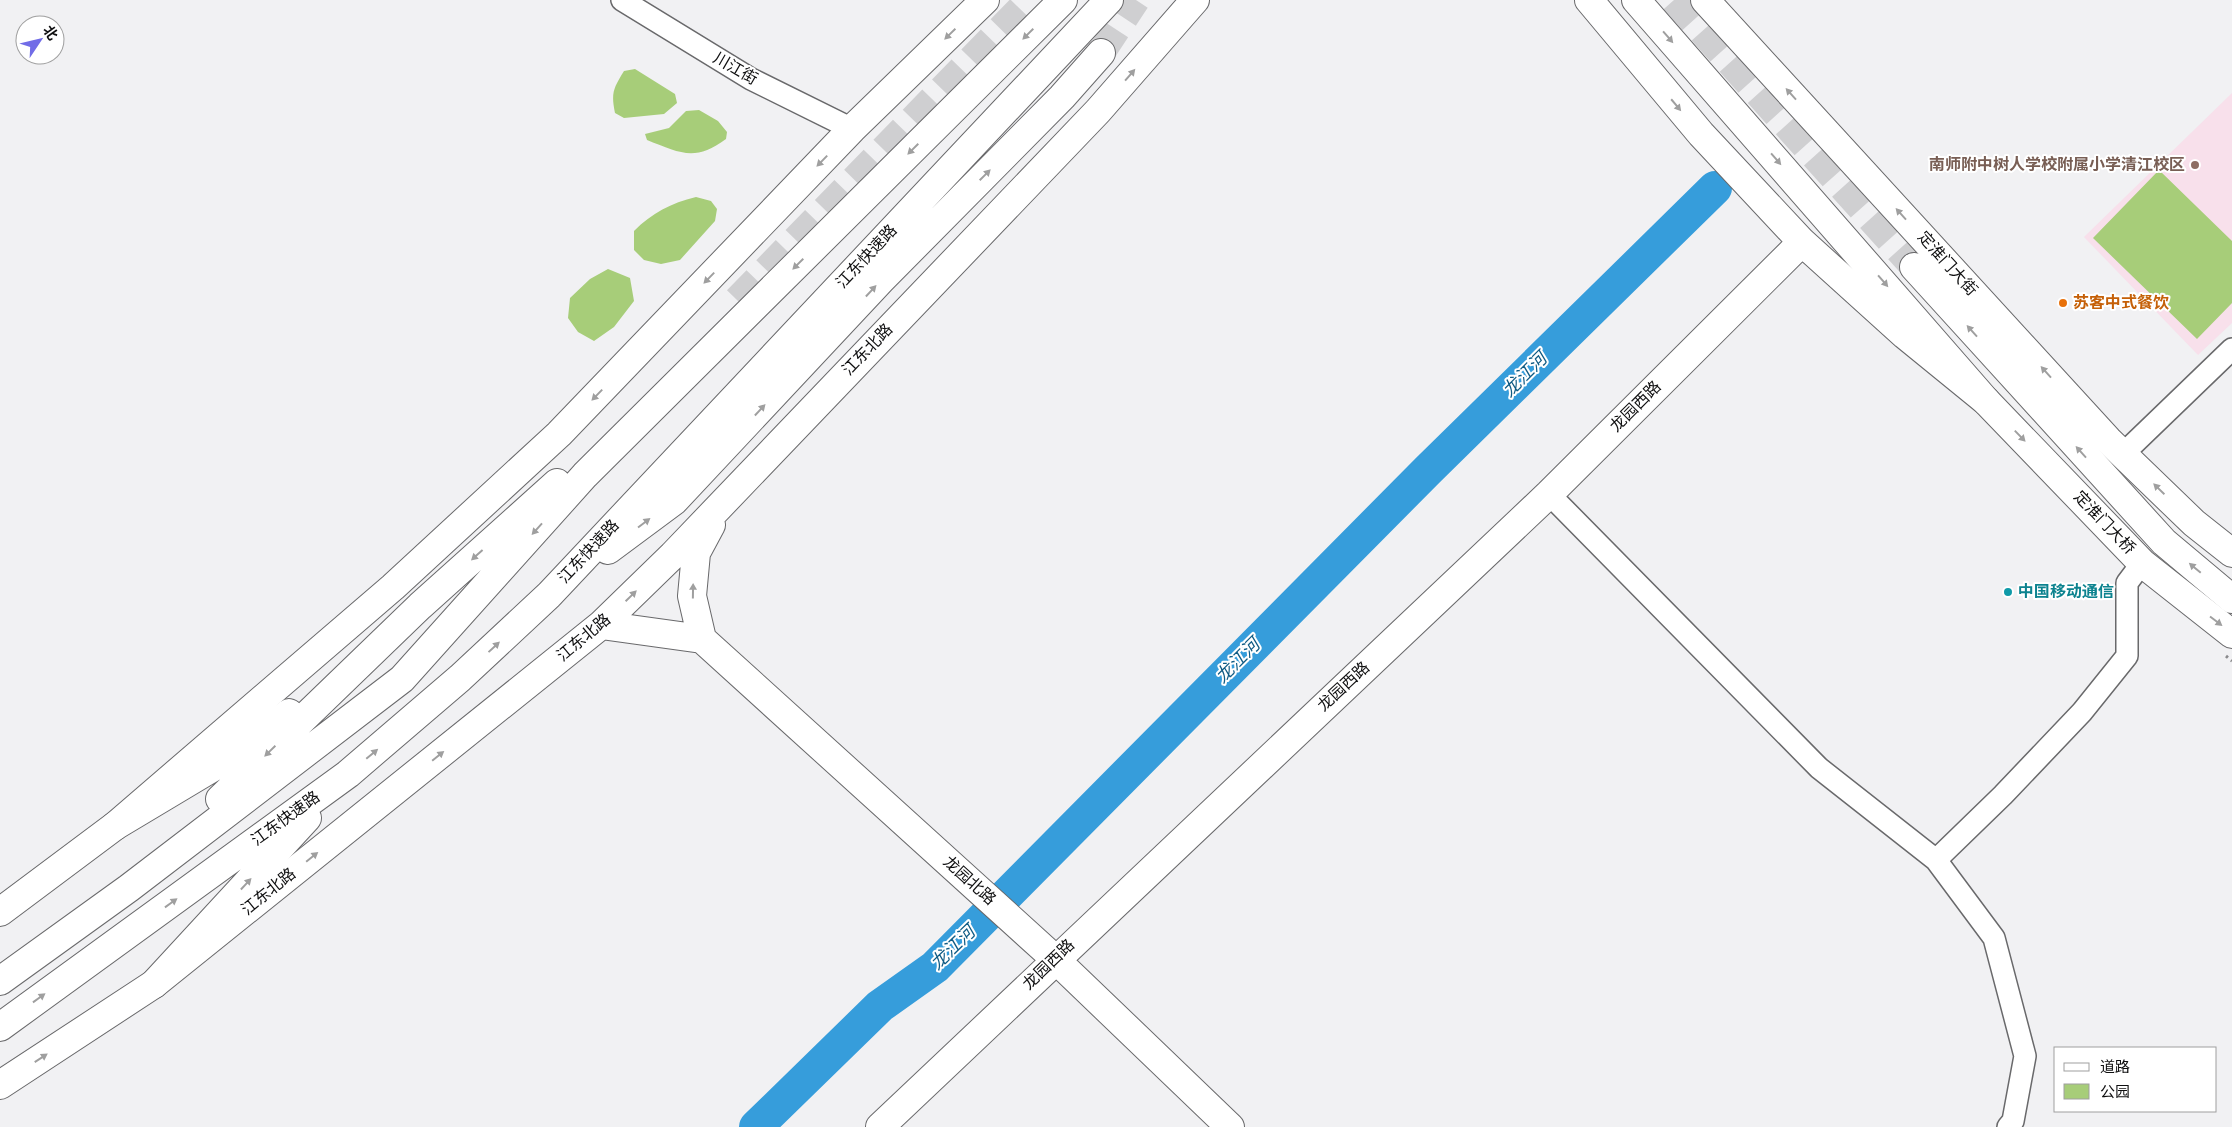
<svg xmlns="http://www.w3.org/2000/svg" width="2232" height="1127" font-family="'Sofia Sans Condensed','Noto Sans SC',sans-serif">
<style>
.education{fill:#f8e0eb}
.green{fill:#a7cd79}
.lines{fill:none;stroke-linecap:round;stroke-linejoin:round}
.river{stroke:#369ddb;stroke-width:34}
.highway-tunnel{stroke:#cfcfd1;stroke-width:28;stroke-dasharray:28 14;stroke-linecap:butt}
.minor-casing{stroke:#69696b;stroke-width:24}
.major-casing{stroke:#69696b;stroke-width:30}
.highway-casing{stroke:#69696b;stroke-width:30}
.path{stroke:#8a8a8c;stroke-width:3;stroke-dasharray:2.5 4;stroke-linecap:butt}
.minor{stroke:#fff;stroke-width:21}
.major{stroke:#fff;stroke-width:28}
.highway{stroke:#fff;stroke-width:28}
.oneway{fill:#9f9f9f}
.education-dot{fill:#8d6e63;stroke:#fff;stroke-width:2}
.food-dot{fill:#e8710a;stroke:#fff;stroke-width:2}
.culture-dot{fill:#0f9aa8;stroke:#fff;stroke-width:2}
.labels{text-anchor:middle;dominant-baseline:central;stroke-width:4;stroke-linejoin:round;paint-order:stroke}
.street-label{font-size:16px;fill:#0f0f10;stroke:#fff}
.education-label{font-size:16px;font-weight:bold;fill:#785e54;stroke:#fff;text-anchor:end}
.food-label{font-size:16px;font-weight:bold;fill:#c56008;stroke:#fff;text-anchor:start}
.culture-label{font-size:16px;font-weight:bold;fill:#0d838f;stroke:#fff;text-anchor:start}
.water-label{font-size:18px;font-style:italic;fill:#0f5b84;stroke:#fff}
</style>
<rect width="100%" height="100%" fill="#f1f1f3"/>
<!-- education -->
<path class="education" d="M2232,93v230l-34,32 -114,-118z"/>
<!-- green -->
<path class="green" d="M635,69l40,25 2,9 -13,11 -40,4 -9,-5c-4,-20 -2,-24 9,-42z
M699,110l19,11 9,11 -1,7c-31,23 -46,14 -79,1l-2,-6 24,-6 17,-17z
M2159,170l73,71v62l-35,36 -104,-101z
M696,197l15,4 6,8 -2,12 -35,39 -19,4 -17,-4 -10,-10v-19c18,-18 37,-28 62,-34z
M608,269l22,9 4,23 -20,26 -20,14 -16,-9 -10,-14 2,-20 20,-19z"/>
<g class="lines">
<!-- river -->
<path class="river" d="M756,1127l124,-121 55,-39 493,-497 287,-282"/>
<!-- highway-tunnel -->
<path class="highway-tunnel" d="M1674,0l240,267
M1101,53l35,-53
M737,300l292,-300"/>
<!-- minor casing -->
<g class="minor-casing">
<path id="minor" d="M622,0l129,79 101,50
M2123,454l109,-105
M1549,494l270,274 117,92 58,78 31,118 -12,65 -5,6
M1936,860l67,-65 79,-83 45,-56v-73l15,-20"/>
</g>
<!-- major casing -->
<g class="major-casing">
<path id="major" d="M1589,0l112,134 101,108 103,93 81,66 156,162 90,71
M1705,0l403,440 86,83 38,30
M601,625l101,14
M702,639l353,320 175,168
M702,639l-10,-43 4,-43 15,-28
M0,912l115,-86 278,-239 166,-153 293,-305 133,-129
M0,1085l154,-101 447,-359 72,-70 425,-444 97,-111
M880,1127l669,-633 253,-252"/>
</g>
<!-- highway casing -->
<g class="highway-casing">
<path id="highway" d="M1636,0l350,401
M1914,267l250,275 68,57
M608,550l66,-49 207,-221 181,-183 39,-44
M220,799l200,-193 137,-123
M115,826l117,-70 57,-43
M0,981l129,-93 273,-209 183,-204 478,-475
M154,984l153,-166
M0,1027l348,-253 112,-96 89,-83 560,-595"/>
</g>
<!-- path -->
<path class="path" d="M2226,656l6,5"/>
<!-- minor -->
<use href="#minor" class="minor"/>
<!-- major -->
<use href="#major" class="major"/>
<!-- highway -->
<use href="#highway" class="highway"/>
</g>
<!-- one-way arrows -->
<defs><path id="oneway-solid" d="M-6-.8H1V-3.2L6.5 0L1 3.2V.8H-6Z" transform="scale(1.25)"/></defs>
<g class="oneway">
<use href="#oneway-solid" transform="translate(950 34) rotate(136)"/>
<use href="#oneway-solid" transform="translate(1028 34) rotate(135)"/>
<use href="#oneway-solid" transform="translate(1668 37) rotate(49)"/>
<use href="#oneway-solid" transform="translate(1130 75) rotate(-49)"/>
<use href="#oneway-solid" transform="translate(1791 94) rotate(-132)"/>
<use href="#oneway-solid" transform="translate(1676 105) rotate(50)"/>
<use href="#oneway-solid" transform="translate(913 149) rotate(135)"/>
<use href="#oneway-solid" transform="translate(1776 159) rotate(49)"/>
<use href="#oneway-solid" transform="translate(822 161) rotate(134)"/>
<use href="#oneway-solid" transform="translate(985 175) rotate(-45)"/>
<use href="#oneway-solid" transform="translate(1901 214) rotate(-132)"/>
<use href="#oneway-solid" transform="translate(798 264) rotate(135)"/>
<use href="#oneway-solid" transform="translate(709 278) rotate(134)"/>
<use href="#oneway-solid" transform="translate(1883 281) rotate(49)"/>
<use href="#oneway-solid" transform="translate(871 291) rotate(-47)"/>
<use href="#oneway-solid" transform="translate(1972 331) rotate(-132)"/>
<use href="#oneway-solid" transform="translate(2046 372) rotate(-132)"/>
<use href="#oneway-solid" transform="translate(597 395) rotate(134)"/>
<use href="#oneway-solid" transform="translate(760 410) rotate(-47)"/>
<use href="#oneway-solid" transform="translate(2020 436) rotate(46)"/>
<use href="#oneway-solid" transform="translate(2081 452) rotate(-132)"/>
<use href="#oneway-solid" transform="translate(2159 489) rotate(-136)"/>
<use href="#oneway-solid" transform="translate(644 523) rotate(-37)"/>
<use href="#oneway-solid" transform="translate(537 529) rotate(132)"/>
<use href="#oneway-solid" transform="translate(477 555) rotate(138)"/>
<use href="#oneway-solid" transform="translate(2195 568) rotate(-140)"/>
<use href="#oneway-solid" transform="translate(693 591) rotate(-89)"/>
<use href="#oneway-solid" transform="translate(631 596) rotate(-44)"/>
<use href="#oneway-solid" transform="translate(2216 621) rotate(37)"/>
<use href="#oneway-solid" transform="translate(494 647) rotate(-43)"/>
<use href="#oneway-solid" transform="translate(270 751) rotate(136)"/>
<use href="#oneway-solid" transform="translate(372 754) rotate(-40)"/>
<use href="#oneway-solid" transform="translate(438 756) rotate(-39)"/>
<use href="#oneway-solid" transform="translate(312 857) rotate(-39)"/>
<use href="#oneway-solid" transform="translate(246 884) rotate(-47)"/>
<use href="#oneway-solid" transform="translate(171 903) rotate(-36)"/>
<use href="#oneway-solid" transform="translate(39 998) rotate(-36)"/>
<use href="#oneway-solid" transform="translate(41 1058) rotate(-33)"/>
</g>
<!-- markers -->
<circle class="education-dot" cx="2195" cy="165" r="5"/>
<circle class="food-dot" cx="2063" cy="303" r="5"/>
<circle class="culture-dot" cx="2008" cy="592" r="5"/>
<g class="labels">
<!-- street labels -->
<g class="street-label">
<text transform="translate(735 69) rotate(30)">川江街</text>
<text transform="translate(867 257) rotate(-47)">江东快速路</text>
<text transform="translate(1947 264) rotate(48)">定淮门大街</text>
<text transform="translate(868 350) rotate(-46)">江东北路</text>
<text transform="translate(1636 407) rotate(-45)">龙园西路</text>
<text transform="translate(2104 523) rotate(46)">定淮门大桥</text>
<text transform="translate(589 552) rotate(-47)">江东快速路</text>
<text transform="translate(584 638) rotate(-40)">江东北路</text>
<text transform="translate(1344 687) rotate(-43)">龙园西路</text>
<text transform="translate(286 819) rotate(-36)">江东快速路</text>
<text transform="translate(969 881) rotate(42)">龙园北路</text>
<text transform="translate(269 892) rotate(-39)">江东北路</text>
<text transform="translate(1049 965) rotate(-44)">龙园西路</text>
</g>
<!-- education labels -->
<g class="education-label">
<text x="2185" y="165">南师附中树人学校附属小学清江校区</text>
</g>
<!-- food labels -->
<g class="food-label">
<text x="2073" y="303">苏客中式餐饮</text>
</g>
<!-- culture labels -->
<g class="culture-label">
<text x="2018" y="592">中国移动通信</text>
</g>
<!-- water labels -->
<g class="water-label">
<text transform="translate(1525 375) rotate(-45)">龙江河</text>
<text transform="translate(1238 661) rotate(-45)">龙江河</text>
<text transform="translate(953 948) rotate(-44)">龙江河</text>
</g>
</g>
<!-- legend -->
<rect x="2054" y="1047" width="162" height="65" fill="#ffffff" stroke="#9f9f9f"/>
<rect x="2064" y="1063" width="25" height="8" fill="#ffffff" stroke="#9f9f9f"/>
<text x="2100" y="1072" font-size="15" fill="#0f0f10">道路</text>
<rect x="2064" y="1084" width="25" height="15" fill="#a7cd79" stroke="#9f9f9f"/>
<text x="2100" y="1097" font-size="15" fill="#0f0f10">公园</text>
<!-- north arrow -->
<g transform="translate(40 40) rotate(55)"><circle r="24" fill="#ffffff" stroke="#9f9f9f"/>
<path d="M0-4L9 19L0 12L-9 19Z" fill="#716ce7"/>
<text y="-8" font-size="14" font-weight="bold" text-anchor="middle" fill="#0f0f10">北</text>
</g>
</svg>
